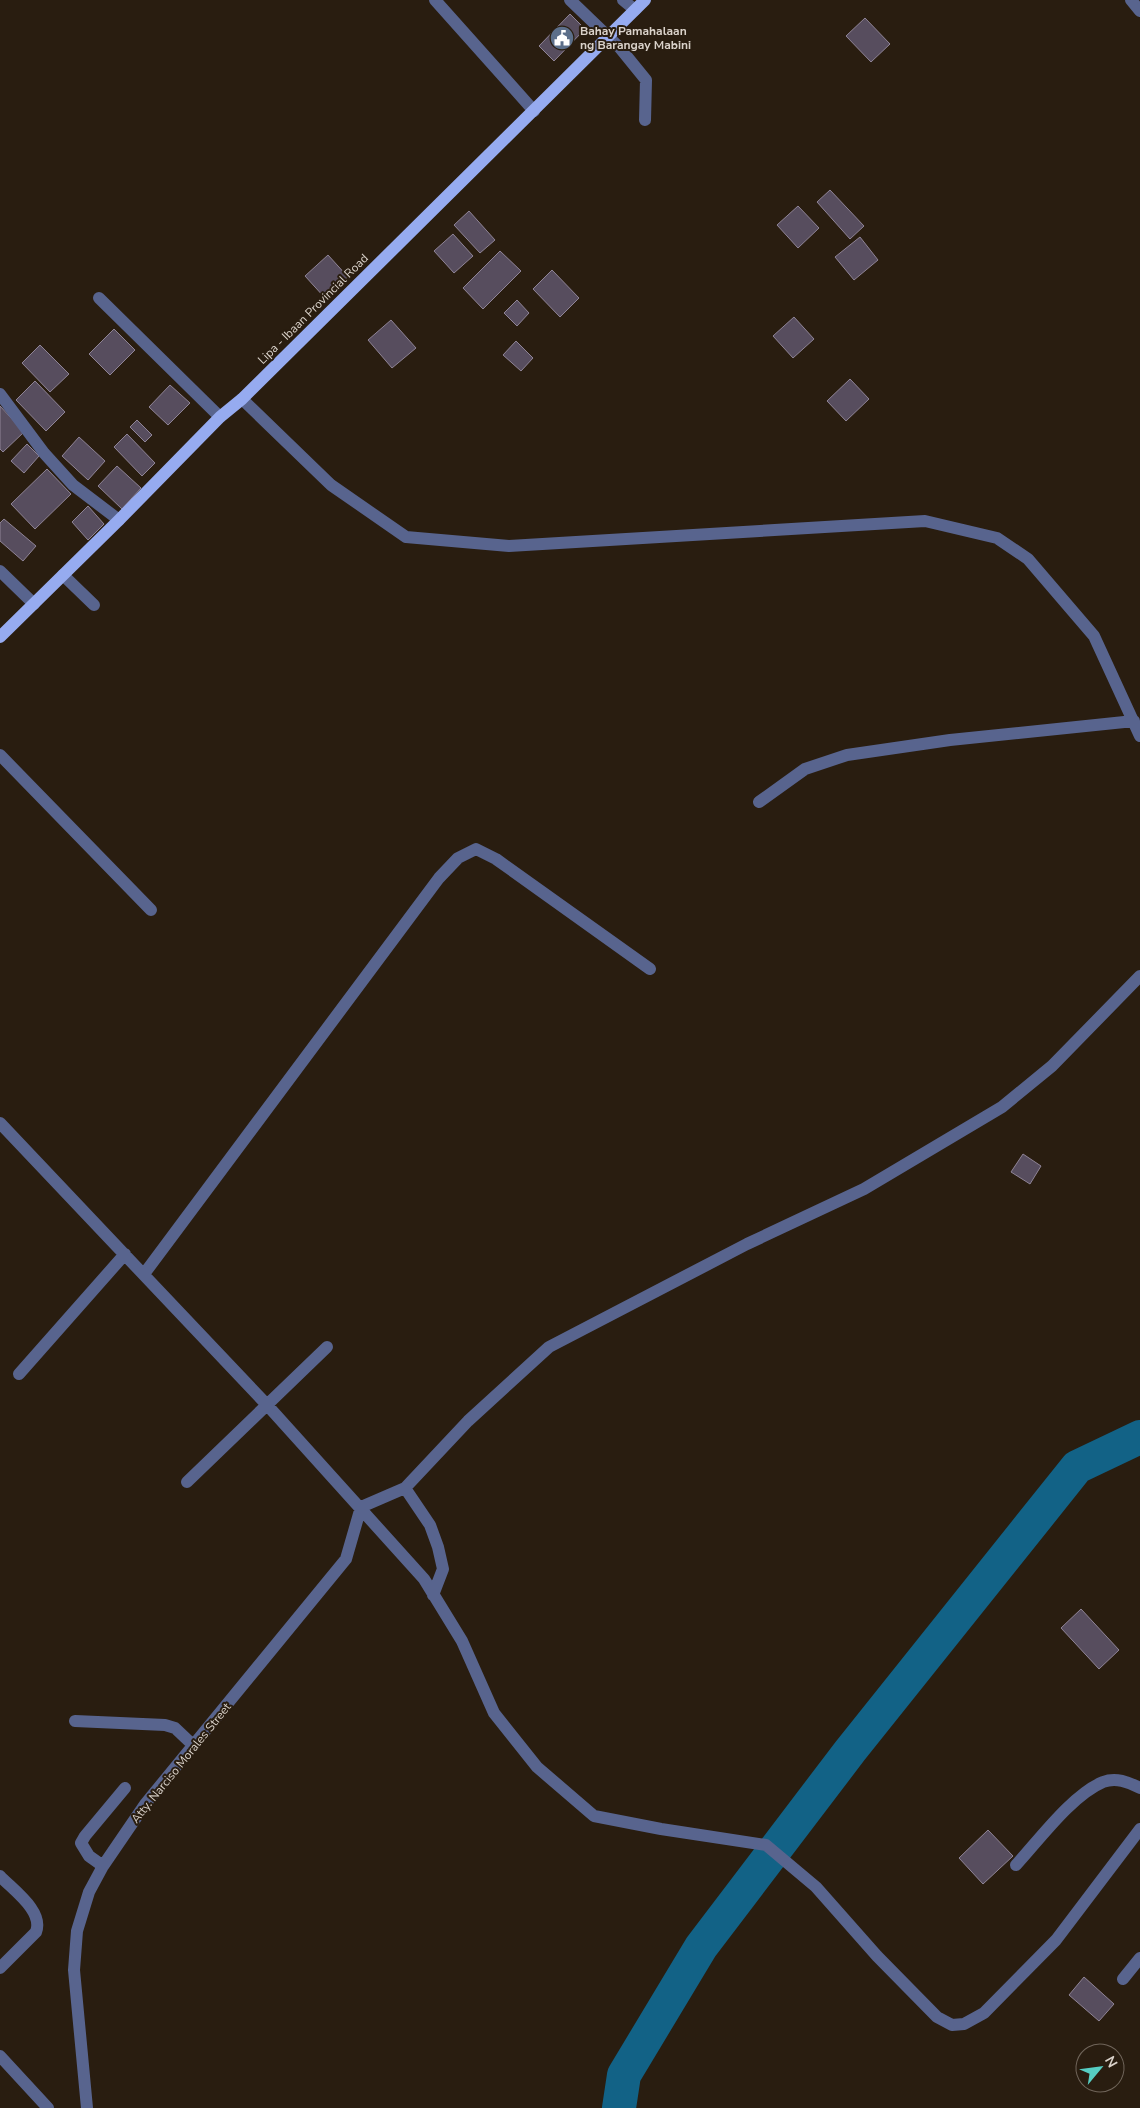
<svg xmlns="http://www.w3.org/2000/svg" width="1140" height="2108" font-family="'Nunito Sans',sans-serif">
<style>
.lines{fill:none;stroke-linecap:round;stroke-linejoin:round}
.river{stroke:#126286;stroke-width:34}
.building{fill:#574d5e;stroke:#8f8496}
.minor{stroke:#58648e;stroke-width:12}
.major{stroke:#96abf0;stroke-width:12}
.labels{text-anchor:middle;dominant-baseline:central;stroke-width:4;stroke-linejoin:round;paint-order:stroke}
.poi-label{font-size:12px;font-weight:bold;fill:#dad2ca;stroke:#291d10;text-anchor:start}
.street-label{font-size:12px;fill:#dad2ca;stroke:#291d10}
</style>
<rect width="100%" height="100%" fill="#291d10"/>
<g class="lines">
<!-- river -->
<path class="river" d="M619,2108l5,-33 77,-128 149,-196 227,-284 63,-30"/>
</g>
<!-- building -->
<path class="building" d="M570,14l15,15 -31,32 -15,-15z
M865,18l25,26 -19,18 -25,-26z
M830,190l34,36 -14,13 -33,-37z
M798,206l21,22 -21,20 -21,-23z
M469,211l26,29 -15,13 -26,-28z
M453,234l20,22 -19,17 -20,-22z
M860,237l18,23 -24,20 -19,-23z
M500,251l21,20 -38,38 -20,-21z
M328,255l20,22 -23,21 -20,-22z
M552,270l27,28 -19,19 -27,-28z
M517,300l12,13 -12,13 -13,-13z
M794,317l20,22 -21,19 -20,-22z
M391,320l25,28 -24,20 -24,-28z
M114,329l21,21 -25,25 -21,-21z
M516,341l17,17 -12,13 -18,-16z
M40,345l29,29 -19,18 -28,-29z
M850,379l19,20 -23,22 -19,-20z
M35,381l30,31 -19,19 -30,-31z
M170,385l20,18 -22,22 -19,-18z
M0,406l24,26 -21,20 -3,-3z
M137,420l15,15 -7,7 -15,-15z
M127,434l28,29 -13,13 -28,-29z
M79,437l26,24 -17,19 -26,-24z
M27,444l12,12 -15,17 -13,-12z
M117,466l24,22 -19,21 -24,-23z
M47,469l24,25 -36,35 -24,-25z
M88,506l16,18 -16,16 -16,-18z
M4,519l32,27 -13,15 -23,-20v-18z
M1023,1154l18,12 -11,18 -19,-12z
M1081,1609l38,41 -20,19 -38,-41z
M988,1830l25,26 -30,28 -24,-26z
M1084,1977l30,27 -15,17 -30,-26z"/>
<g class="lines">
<!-- minor -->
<path class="minor" d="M435,0l99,111
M570,0l50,48 26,32 -1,40
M623,0l12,10
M1131,0l9,11
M99,298l121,119
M0,394l44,59 29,32 46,35
M242,399l89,86 75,52 103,9 416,-25 72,17 31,21 66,77 46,100
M0,571l34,33
M63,575l31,30
M0,755l151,155
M759,802l46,-33 42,-14 103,-15 184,-19
M0,1123l268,283 156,173 38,62 32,72 43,54 57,49 67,13 105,16 50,42 61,69 60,61 15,8 12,-1 20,-11 72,-73 84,-111
M144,1274l295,-396 19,-20 18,-9 20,10 154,110
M19,1374l106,-120
M187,1482l140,-135
M405,1488l25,37 8,22 5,22 -10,26
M361,1507l44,-19 63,-67 81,-74 198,-103 117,-55 138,-82 50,-41 88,-90
M75,1721l90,4 10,3 19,18
M1016,1865c23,-25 56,-70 87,-83 13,-5 25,0 37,6
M103,1866l-14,-10 -8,-13 4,-7 40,-48
M0,1876c13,14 44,35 36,56l-36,36
M1123,1979l17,-21
M0,2056l48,52
M87,2108l-13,-138 3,-39 12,-39 14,-26 43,-63 200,-244 15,-52"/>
<!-- major -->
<path class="major" d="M0,637l119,-117 101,-103 22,-18 403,-399"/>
</g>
<!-- icons -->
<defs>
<g id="civic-disc" transform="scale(1.25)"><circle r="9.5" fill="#5c6f8a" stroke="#291d10"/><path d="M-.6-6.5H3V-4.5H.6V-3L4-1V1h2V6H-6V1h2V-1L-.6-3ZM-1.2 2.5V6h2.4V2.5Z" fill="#fff"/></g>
</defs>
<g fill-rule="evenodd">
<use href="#civic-disc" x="562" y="38"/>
</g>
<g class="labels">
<!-- poi labels -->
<g class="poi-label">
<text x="580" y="31">Bahay Pamahalaan<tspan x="580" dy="14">ng Barangay Mabini</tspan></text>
</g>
<!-- street labels -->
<g class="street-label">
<text transform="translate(313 309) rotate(-45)">Lipa - Ibaan Provincial Road</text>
<text transform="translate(181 1763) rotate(-51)">Atty. Narciso Morales Street</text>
</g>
</g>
<!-- north arrow -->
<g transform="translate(1100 2068) rotate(61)"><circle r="24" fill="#291d10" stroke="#70655a"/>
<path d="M0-4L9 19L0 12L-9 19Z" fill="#56cec3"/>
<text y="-8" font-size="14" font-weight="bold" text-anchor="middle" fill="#dad2ca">N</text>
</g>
</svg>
